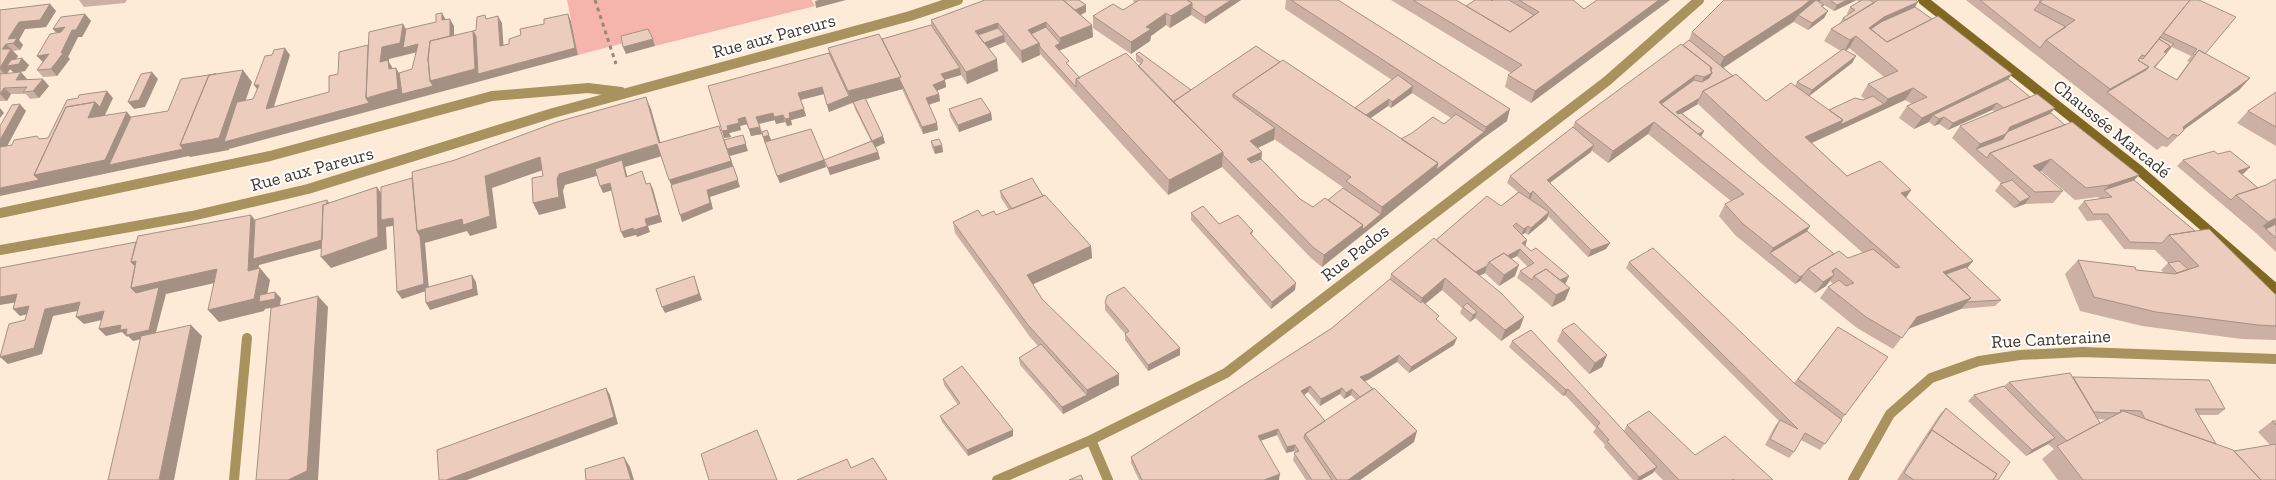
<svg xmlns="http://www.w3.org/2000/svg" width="2276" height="480" font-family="'Zilla Slab',serif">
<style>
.green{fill:#f6b5ac}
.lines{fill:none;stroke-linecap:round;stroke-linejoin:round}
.path{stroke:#97897b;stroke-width:3;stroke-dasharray:4 4;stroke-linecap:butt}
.lane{stroke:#a8935e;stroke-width:10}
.street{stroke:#a8935e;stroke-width:10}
.secondary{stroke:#816822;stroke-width:10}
.wall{fill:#cbb0a3;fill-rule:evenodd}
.shaded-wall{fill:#a59084}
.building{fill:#eccdbd;stroke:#a59084}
.labels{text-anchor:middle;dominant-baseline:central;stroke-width:4;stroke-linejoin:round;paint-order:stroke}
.street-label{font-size:18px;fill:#40372e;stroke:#fff}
</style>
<rect width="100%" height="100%" fill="#feebd7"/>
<!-- green -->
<path class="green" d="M567,0h245l3,6 -160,40 -4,-10 -73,19z"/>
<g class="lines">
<!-- path -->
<path class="path" d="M595,0l21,64"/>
<!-- lane -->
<path class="lane" d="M234,480l13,-142"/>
<!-- street -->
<path class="street" d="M0,213l270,-57 222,-60 96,-8 33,4
M0,250l192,-34 116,-27 245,-76 357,-97 48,-16
M1091,440l17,40
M997,480l94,-40 135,-67 381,-292 92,-81
M1853,480l37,-66 41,-36 48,-17 41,-6 63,-3 193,7"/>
<!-- secondary -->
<path class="secondary" d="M1923,0l217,171 136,118"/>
</g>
<!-- wall -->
<path class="wall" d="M79,0h48l-2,3 -41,4z
M1133,0h108l-36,24 -14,-9 -21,13 -4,-3 -15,11 -1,5 -19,13 -38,-26v-12l30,-6 11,-7z
M1286,0h52l169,121 -25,18 -160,128 -10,-8 -90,-92 -54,28 -128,-141v1l-18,8 -17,-21 -16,6 9,23 -31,13 -6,-9 -16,5 1,7 -9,4 2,3 1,7 -11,4 9,25 -15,4 -21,-45 -36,10 19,44 -10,4 3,5 2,7 -50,16 -6,-15 47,-19 -16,-32 -2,-6 -24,9 -5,-18 -23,6 5,16 -15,4 1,5 -5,1 -2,-4 -9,2 -1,-4 -16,4 3,8 9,8 53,20 2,7 -46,16 -18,-49 -11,2 -4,-12 -7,2 1,4 -12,3 2,4 -7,1 -2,-7 107,-78 -1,-5 54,-9 49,-14v-5l155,-15v7l-5,3 11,10 1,12 -34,14 10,15 11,12 58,-12 3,-2 -5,-3v-7l55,36 89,-28 75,46 37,-28 -107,-71zM1412,93l39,25 -7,6 -43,15 -31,-21 18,-12 3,2zM1274,139l70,49v1l-16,11 -15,7 -13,-8 -39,-40 1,-7 -4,-4 16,-8z
M1391,0h65l10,6 27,-6h80l11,9 13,-9h73l-139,103 -26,-16 3,-12 3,-2z
M1724,0h192l-1,7 17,12 80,55 -4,5 57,46 74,50 -5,5 61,51 81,64v45l-34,-1 -100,-13 -62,-15 -15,-37 13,-14 58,10 28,3 -3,-3 7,-7 -13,-13 -31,-1 -23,-29 -14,1 -9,-13 6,-7 16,-2 -2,-2 -23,3 -34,-29 -2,1 24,19 -10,12 -28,1 -11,4 -19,-17 5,-7h2l-50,-46 8,-12 35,-14 -3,-2 -44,20 -9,-6 -5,2 -5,-4 -15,7 -15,-11 8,-12 5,-2 -7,-4 -93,43 35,33 64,14 -5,8 67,63 -6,7 34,32 -6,6 -34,3 -52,19 -16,21 -36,-21 -37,-30 8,-11 5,-3 -3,-3 -4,5 -11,7 -15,-12 -5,3 -60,-49 -16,-19 6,-12 6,-3 -83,-67 -40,29 -17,-13v2l-41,31 60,60 -4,6 -18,8 -40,-41 -1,3 -19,16 -3,-2 -3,2 5,5 -2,6 41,37 -2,1 6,4 -5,12 -13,7 -23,-20 -12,-9 3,-7 8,-4 -11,-11 -6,3 4,17 -16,10 -14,-13 -6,3 41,52 -19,13 -26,-23 -5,4 -10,-9 2,-5 -20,-18 -17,14 29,41 -45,28 -12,-11 -29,18 -3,1 49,61 -54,38h-54l-13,-20 2,-7 -1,-2 -8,2 -9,-18 -17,6 19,39h-140l-8,-17v-6l201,-129 58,-49 1,-5 45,-34 65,-34 17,-14 -11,-9 3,-7 63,-49 2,-5 108,-77 6,-5 3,-8zM1856,0l3,2 -9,5 -3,7 1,1 -5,3 -3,5 -9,6 -7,12 17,10 -44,31 -2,4 -29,15 -43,-33 71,-46 14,8 16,-12 4,-7 -6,-4 2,-2 10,6zM1849,48l35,29 -16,7 -7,12 4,3 -37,11 -19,-14 43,-33 4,-7 -10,-5zM1698,104l63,59 102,90 -15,5 -14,-4 -27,-23 3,-5 -109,-89 3,-6 -22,-18zM1308,392l12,14 20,-12 4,5 7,-4 5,5 -31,21 -21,-26z
M1966,0h233l6,54 45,24 -11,12 -57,41 -15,16 -5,-1 -5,4zM2172,47l19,9 -4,5 2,1 -13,18 -21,-12z
M50,4l6,7 -10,16 -21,2 -6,11 4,5 -3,5 -7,1 5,5 -2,3 13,6 -4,6 -8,1 10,7v1l22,6 -10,12 -9,1 -4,-5h-15l-4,7h-7v-91zM10,69l4,4h-7l3,-3z
M85,14l6,7 -9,16h-4l-10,20 2,2 -13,17 -14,1 -6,-7 6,-8 -6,-6 20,-23 -4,-4z
M2276,92v54l-39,-23 11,-12z
M949,109l42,4 1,7 -33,12 -9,-16z
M931,141l11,4 1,7 -8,2 -3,-6z
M2218,154l32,13 -8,7 16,14 8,-3 10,-6v73l-20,-19 -79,-67 6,-6z
M1000,191l43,5 48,50 1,12 -59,26 9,15 77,86 -56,29 -43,-49 -1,-7 19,-12 -8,-9 -75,-104 -2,-11 29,-6 14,-1 13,-5 -8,-12z
M1191,213l28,11 34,7 -1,5 43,54 -24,19 -80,-89z
M1629,262l165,121 44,-56 7,88 -25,35 -19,-10 -7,12 -5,6 -24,-13 10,-19 4,-5 -153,-153z
M1105,303l75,52 -32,16 -23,-31v-6l-20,-24z
M1562,330l45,25 -5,12 -13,7 -32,-33z
M1512,341l112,90 3,-6 68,30 78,25h-110l-9,-9 -1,2 -12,7h-8l-29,-33 1,-2 -12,-13 3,-4 -31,-33 -2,1 -54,-49z
M2073,377l152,32 -7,6h-19l17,29 18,7 36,-6 -12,-13 14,-11h4v59h-218l-16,-21 12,-10 -6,-5 -22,12 -58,-55 6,-6 30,-9 5,-4zM2098,419l9,1 -7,3z
M943,379l70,57 -45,20 -26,-34 -2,-6 18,-11 -14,-20z
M1946,408l52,72h-101l25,-39 18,-27z"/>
<!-- shaded-wall -->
<path class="shaded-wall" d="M819,0h27l-30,8 -1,-7z
M1231,0h10l-36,24v-7z
M1659,0h11l-139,103 4,-12z
M1810,0h11l-2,2 -21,13 -4,6 -77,51 7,-15z
M1847,0h10l-23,11 3,-6z
M1918,2l-7,12 -49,26 7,-12 15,-11z
M1192,3l-1,12 -21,13 1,-12z
M50,4l6,7 -10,16 -21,2 -6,11 4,5 -3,5 -12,-11 11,-17z
M1086,5v7l-14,7v-7z
M1828,11l-4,7 -16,12 4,-7z
M442,13l4,7h-4z
M1166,13v12l-15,11 -1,5 -19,13v-12l15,-15z
M85,14l6,7 -9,16h-4l-10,20 2,2 -13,17 -6,-7 10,-16 -2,-17 -6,-7 12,-2 7,3z
M568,14l3,7 7,34 -349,94v1l-39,7 -1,-1 -189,40v-8l34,-13 61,-73 12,-11 6,7 -15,32 -45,41 74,-59 10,12 43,21 41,-65 22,-10 9,12 -20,58 142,-44 22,-28 7,12 27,1 20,-43v-19l4,7v15l19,-10 6,11 2,31z
M498,16l4,7 2,30 -4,-7z
M1046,22l1,12 -19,1v-5z
M998,23l1,12 -19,7 -5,-11z
M403,24l7,12 8,8 4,7 -33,8v3l6,10 1,9 -16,-19 2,-15z
M1092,25l1,12 -38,15v-6l5,-3v-5z
M1004,35l1,7 -22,9 -1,-7z
M1856,36l-7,12 -5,4 6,-12z
M653,39l2,7 -29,8 -3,-7z
M1039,43l1,12 -18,8 -1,-12z
M6,44l12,12 -6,9 10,-7 7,7 -4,6 -11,2 -4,-4 -4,6 -6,-6 2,-20z
M2174,44l-6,7 -8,7 4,-6z
M285,48l5,7 -19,61 -5,-7z
M49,54l-5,9 -7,-7z
M1856,56l-4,7 -44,34 4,-7z
M997,59l1,12 -31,13 -1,-12z
M2149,67l-13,15 -29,10 3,-3z
M960,68l1,7 -18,5 -2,-6z
M1710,68h2v5l-6,12 -7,4 5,-12z
M21,72l6,7 -4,8 -7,-7z
M152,72l6,7 -13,28 -11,2 -6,-7z
M2012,74l-9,12 -70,29 -4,7 -15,7 8,-11z
M1696,75l-6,12 -30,22 -1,-7z
M901,77l2,12 -52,14 -3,-12z
M2250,78l-11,12 -57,41 -15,16 11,-11 5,-9z
M43,79l6,7 -10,12 -6,-7z
M945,80l1,7 -12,5 -1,-7z
M254,85h5v7z
M1413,86l-1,7 -21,15 1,-6z
M822,87l2,7 -24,6 -2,-7z
M4,88l7,6 -4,7 -7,-7z
M1913,88l-8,12 -107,49 7,-12 38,-17 41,-16 4,-5z
M939,94l1,7 -13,4 -1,-7z
M849,96l2,7 -22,9 -2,-7z
M646,97l5,12 13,46 -5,-12z
M1700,98l-3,5 1,1 -25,15 3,-7z
M1389,99l-1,7 -30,21 2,-7z
M1997,103l-5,7 -44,20 5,-7z
M20,104l6,7 -23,43 -3,-3v-11z
M0,108l4,5 -4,5z
M2055,108l-10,12 -43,19 -26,10 4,-5 30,-17z
M804,109l2,7 -15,4 1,5 -5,1 -2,-7 4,-6z
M1510,109l-3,12 -25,18 -160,128 2,-12 39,-30 18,-11 1,-7 56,-44 46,-31 2,-5z
M773,113l2,7 -17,4 -2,-7z
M991,113l1,7 -33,12 -1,-7z
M783,115l2,7 -9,2 -2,-7z
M745,117l3,7 -8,2 -2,-7z
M1944,117l-5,7 -5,2 5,-7z
M1654,122l-6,12 -40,29 5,-12z
M739,123l2,7 -12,3 2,4 -7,1 -2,-7 5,-5z
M937,123l1,7 -15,4 -1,-7z
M760,127l2,7 -11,2 -2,-7z
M1275,128l-1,12 -25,12 1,-11z
M1704,131l-4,7 -10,-2z
M743,135l5,16 -18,5 10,31 -30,10 3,12 -31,13 -2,-7 -6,-24 -5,-11 59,-31z
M769,135l3,7 -7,2 -2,-7z
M883,136l2,7 -11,5 -2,-7z
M657,144l5,12 -37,11 4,16 -3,-6 -2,-9 -59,17 -2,6 3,17 -27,7 -6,-12 24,-24 2,-5z
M942,145l1,7 -8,2 -1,-7z
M1594,145l-3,7 -47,35 3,-7z
M878,152l2,7 -50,16 -2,-7z
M1223,152l-1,15 -54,28 1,-15z
M1262,152l-1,11 -11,5 -3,-9z
M540,157l6,12 -54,19 5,40 -27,8 -3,-5 -42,12 4,47 -27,9 -5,-7 20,-61 68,-55z
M2051,159l-10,12 -18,7 10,-12z
M824,160l2,7 -46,16 -3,-7z
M2250,167l-7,7 -12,4 7,-7z
M2139,175l-11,12 -24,3 5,-5z
M610,183l3,7 -10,3 -3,-7z
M650,183l3,6 9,33 -14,4 2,6 -13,5 -1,-2 -12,3 -3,-6 24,-13z
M377,187l8,12 8,19 5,7 -12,2 1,22 -56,19 -10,-11z
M1911,190l-8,12 -2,-9z
M1533,191l-2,7 -3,3 2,-7z
M2030,197l-5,7 -11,4 6,-6z
M327,200l5,7 -1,39 -72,19 -1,13 2,-10 10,12 -4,21 9,-9 6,6 -1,8 -15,3 -1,2 -45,11 -11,-12 43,-95 10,12z
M1549,212l-2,7 -19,16 3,-7z
M2276,218v6l-10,5 -3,-3 5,-4z
M1528,226l-3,7 -4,2 3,-6z
M1810,226l-7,12 -33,15 3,-5z
M1527,240l-2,7 -5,3 -3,6 -22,11 -4,-3z
M1610,243l-4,6 -18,8 3,-7z
M1091,246l1,12 -63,28 -2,-11z
M149,248l68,21 11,11 -62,14 -11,42 -22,5 -5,-5 -1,1 -5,-5 -16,4 -7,-7 44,-30 -12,-11v-26z
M1973,261l-9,11 -21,8v-8z
M1519,265l-4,11 -16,10 5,-11z
M1487,266l-2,7 -17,8 2,-7z
M1836,268l-6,9 4,-2 -8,11 -11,7 17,-22z
M1804,274l-4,7 -5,3 5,-7z
M472,275l4,7 2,13 -48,15 -4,-7z
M694,276l8,24 -37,13 -3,-6z
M1569,276l-3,7 -15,7 3,-7z
M1445,278l-3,12 -23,19 3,-11z
M1296,283l-1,7 -24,19 1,-7z
M1570,288l-5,12 -13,7 4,-12z
M17,294l7,7 -24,4v-8z
M318,296l10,11 -10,173h-30z
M1971,298l-10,11 -53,20 9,-12z
M80,302l7,7 -34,7 -11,38 -34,10 -8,-7 45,-48z
M29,306l7,6 -16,4 -7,-7z
M104,311l7,7 -27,6 -8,-7z
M1477,312l-2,6 -5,4 3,-7z
M1524,317l-4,11 -19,13 4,-11z
M191,325l11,11 -28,144h-15z
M1457,338l-3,7 -45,28 2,-6z
M1180,348v7l-32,16v-6z
M1399,355l-2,7 -29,18 -9,3 1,-6z
M1607,355l-5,12 -13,7 6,-11z
M1119,374v11l-56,29 -1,-7 25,-12v-5z
M1310,386l-2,6 -8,6 1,-7z
M606,388l4,7 8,29 -151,56h-21z
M1342,388l-2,6 -20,12 1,-7z
M1352,389l-1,6 -7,4 2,-6z
M1568,389l-3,6 -2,1 3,-6z
M1278,429l-1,6 -20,7 1,-6z
M1013,430v6l-45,20 -1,-6z
M1417,431l-3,11 -54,38h-12z
M2055,438l-7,6 -22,12 6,-6z
M1295,445l-1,6 -8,2 1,-6z
M624,457l6,10 4,13h-3z
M1657,467l-4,6 -12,7h-4l2,-3z
M1280,474l-1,6h-15z"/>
<!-- building -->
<path class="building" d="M985,0h78l29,25 -32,13 -14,-16 -18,8 11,13 -18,8 -23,-28 -23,8 22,28 -31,13 -35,-52z
M1063,0h16l7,5 -11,5z
M1139,0h48l5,3 -21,13 -5,-3 -20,14 5,2 -20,13 -38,-26 20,-12 10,6z
M1187,0h44l-26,17 -13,-9v-5z
M1291,0h47l172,109 -24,18z
M1413,0h43l54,32 29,-20 -20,-12h54l11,9 13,-9h62l-124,91 -27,-16 14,-10z
M1475,0h16l1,1 1,-1h16l25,15 -24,17 -44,-26z
M1724,0h86l-8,7 -78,50 -32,-25z
M1816,0l8,5 -3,1 7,5 -16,12 -14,-8z
M1830,0h17l-10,5z
M1862,0h8l4,3 -28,17 -3,-2 12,-8 -5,-3z
M1878,0h38l2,2 -34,15 -15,11 18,14 51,-26 74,58 -90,44 -15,-12 20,-9 -14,-9 -25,11 -20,-15 30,-13 -42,-35 -6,4 -19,-11z
M1980,0h62l-8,10 32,17 -20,13 -6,8z
M2042,0h148l-45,56 -3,-1 -4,5 11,7 -39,22 -64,-49 29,-20 -36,-18z
M2190,0h9l37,17 -31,37 -6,-4 -4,5 -2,-1 4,-5 -34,-16z
M50,4l-10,16 -21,2 -11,17 9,-1 -3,5 -8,1 -4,5h9l-11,19v-58z
M1915,7l17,12 -45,23 -16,-13 10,-7z
M442,13v7l8,-1v17l-20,5 -2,18 2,22 3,5 -31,8 -3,-21 13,-4 6,-25 -15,4 3,-19 30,-7v-8z
M85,14l-9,16h-4l-11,23 3,-1 -13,17 -14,1 12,-16 -12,2 13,-22 11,-2 4,-5 -12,2 8,-12z
M568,14l7,34 -97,26 -2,-38 -3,-5 3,-1 1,-13 8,-2 1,4 12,-3 2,30 9,-2v-5l12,-4 -1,-6 24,-5v-5z
M403,24l-3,19 -18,4 -2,15 8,-2 1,9 7,-1 2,21 -32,9 3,-66z
M931,25l29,43 -19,6 4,6 -12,5 6,9 -13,4 11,25 -15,4 -23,-49 2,-1 -19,-38z
M1046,27l14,16 -5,3 14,15 -3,2 14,15 -4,1v8l-36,-40 -1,-4 -8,-9z
M998,28l6,7 -20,8 -6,-8z
M648,29l5,10 -30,8 -2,-11z
M473,31l2,38 -45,12 -2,-22 2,-18z
M879,34l22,43 -53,14 -20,-43z
M2160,37l14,7 -8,7 4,-5 -11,-7z
M2159,39l11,7 -6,6 3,1 -13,14 23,13 22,-30 51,28 -67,49 1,3 -6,6 -5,-2 -5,5 -61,-47 39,-22 3,-3 -11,-7 2,-2 3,1z
M1689,40l44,36 -30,15 -3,7 -24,14 2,2 3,-1 23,18 -6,3 -37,-30 33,-24 8,2 7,-4 3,-5 -1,-2 1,-3 -29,-23z
M1681,44l31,24h-2l2,5 -8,4 -8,-2 -37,27 151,124 -37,22 -31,-25 -17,-19 19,-10 -90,-72 -41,29 -38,-29z
M368,45l-2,53 3,5 -145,39 13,-40 16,-3 6,-14h-5l11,-29 7,-1 2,-5 11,-2 -19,61 63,-17v-16l9,-2 1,-22z
M1256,46l24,16 -47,32v3l42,31 -25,13 12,11 -15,7 4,4 10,-4 39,40 13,8 12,-9 38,27 -39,30 -10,-7 -91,-93v-3l-50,-50z
M1843,49l13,7 -44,34 -15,-8z
M1139,52l52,38 -18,12 -35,-36 3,-2 2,-4 -7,-6z
M829,53l20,43 -22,9 -5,-18 -24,6 6,16 -15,4 1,5 -5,1 -2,-4 -9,2 -1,-4 -17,4 4,10 -11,2 -4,-12 -7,2 1,4 -12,3 1,4 -6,1 -14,-45z
M1126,53l97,99 -54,28 -93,-101z
M22,58l-3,6 -12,2 4,-6z
M1283,60l155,103 -56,44 -36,-26 5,-4 -118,-83z
M243,70l-24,68 -39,7 29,-70z
M21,72l-5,8 27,-1 -10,12 -10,1 4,-5 -23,1 -4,6v-20z
M152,72l-13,28 -11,2 13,-28z
M215,74l-6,1 -29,70 3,4 -74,16 22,-48 37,-6 13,-32 35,-5z
M1736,74l30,27 25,-18 52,37 -38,17 42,39 33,-15 31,29 -10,3 72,68 -30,11 28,26 -54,19 -15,21 -36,-21 -38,-30 11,-7 7,6 8,-3 -18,-15 -4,3 2,4 -11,7 -15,-13 31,-18 9,7 25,-9 23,19 4,-1 -132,-116 -65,-60z
M1398,75l15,11 -21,16 -3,-3 -23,16 -11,-7z
M2008,79l22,18 -26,11 -7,-5 -44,20 -9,-6 -5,2 -6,-4z
M107,91l-7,16 -5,-5 -29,5 -32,68 5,5 -39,8v-41l12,-2 2,-5 23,-4 2,3 9,-1 19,-38 11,-2 1,-3z
M2276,92v35l-28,-16z
M2037,94l18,14 -45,19 -4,7 -26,10 -20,-18z
M1873,96l11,8 -44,21 3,-5 -14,-10 26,-12 8,2z
M646,97l13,46 60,-17 12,35 -62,19 -12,-36 -98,30 -2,5 2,18 -26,6 -1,-25 11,-2 -3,-19 -55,19 5,40 -27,9 -1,-6 -45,12 -5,-59 43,-12 102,-38z
M865,98l18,38 -11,5 -19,-39z
M981,98l10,15 -33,12 -9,-16z
M95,102l-7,16 39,-6 -22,48 -71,15 32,-68z
M20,104l-20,36v-14l12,-21z
M2051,113l14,12 -75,28 -3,5 -11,-9 27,-10 4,-7z
M1456,114l28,18 -48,38 2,-7 -37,-24 11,-6 21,-16 11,7z
M2072,122l67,53 -30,10 -23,3 -35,-29 -18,7 30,25 -28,1 -45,-39z
M1573,127l21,18 -47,35 63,63 -19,7 -58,-59 -3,3 -20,-18z
M811,129l13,31 -47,16 -12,-34z
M767,130l2,5 -6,2 -1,-5z
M743,135l3,9 -19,5 -3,-9z
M939,139l3,6 -8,2 -3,-6z
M872,141l6,11 -50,16 -4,-8z
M2214,151l4,3 12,-3 20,16 -12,4 20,17 -22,7 -5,5 -48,-40z
M1256,159l1,1 -6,3 -1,-1z
M622,160l4,17 16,-6 4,13 4,-1 9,32 -14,4 2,7 -13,4 -1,-2 -12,4 -11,-49 -10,3 -5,-17z
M733,166l5,14 -31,10 3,13 -30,12 -9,-30z
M412,178l5,53 3,5 4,48 -27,8 -4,-74 -12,2v-33z
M1032,178l11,18 -31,13 -12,-18z
M2276,179v39l-8,4 -32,-27 30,-10z
M2012,180l18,17 -10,5 -20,-18z
M2134,180l61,51 -26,4 -7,8 -32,-1 -22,-28h-15l-9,-13 28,-4 -8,-7z
M377,187l1,50 -57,20 2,-52z
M1343,188l38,26 -19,16 1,-5 -35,-25z
M1519,192l30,20 -18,16 -3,-2 -4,3 -8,-6 -3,3 14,14 -5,3 9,8 5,-3 33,28 -9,4 -14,-11 -12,7 -2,4 -12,-9 14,-8 -14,-14 -13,7 -3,-3 -15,9 -2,4 -12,6 -39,-32 51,-44 14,10z
M1045,195l46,51 -64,29 15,24 77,75 -32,16 -59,-65 -75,-103 25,-12 4,6 12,-5 2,4z
M327,200v4l-4,1 -1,35 -69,19 2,-39z
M1203,206l16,18 19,-9 15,16 -3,2 46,50 -24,19 -81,-89z
M251,215l-3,56 12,-3 -6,31 -46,11 9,-41 -86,19 5,-27 -5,1 7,-26z
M2276,224v14l-10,-9z
M2209,229l67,66v31l-18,-1 -102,-13 -62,-15 -16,-37 57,7 1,3 39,4 24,-8 -30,-31z
M1807,231l27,23 -26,15 -4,5 -4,3 -30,-24z
M1434,238l67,55 23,24 -19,13 -60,-52 -23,20 -31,-24z
M136,242l-5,20 4,4 -4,22 5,5 23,-6 -10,43 -23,5 1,-6 -7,1 1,-5 -22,4 5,-18 -28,6 4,-15 -35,7 -11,39 -34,9 9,-33 16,-4 4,-14 -16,3 4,-15 -17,3v-29z
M1653,248l141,135 48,37 -17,24 -20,-11 -11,19 -24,-13 10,-19 18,9 -169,-167z
M1504,253l15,12 -15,10 -15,-13z
M2179,261l9,8 -11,4 -9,-10z
M1966,267l35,33 -35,2 5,-4 -25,-24z
M1546,269l24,19 -14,7 -22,-19z
M472,275l1,14 -47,14 -1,-15z
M694,276l5,18 -37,13 -6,-18z
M1390,279l31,24 1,-2 17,15 -3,3 21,19 -46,29 -12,-12 -29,18 -10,4 13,12 -13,8 -8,-8 -6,4 -4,-5 -21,11 -11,-13 -9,5 24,30 -20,13 -1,4 28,42h-20l-18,-27 5,-2 -4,-6 -8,2 -9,-18 -20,7 22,38 -16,6h-122l-11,-23 201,-129z
M1124,287l56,61 -32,17 -23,-31 4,-3 -24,-28 2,-7z
M275,292v7l-16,3 1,-7z
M318,296l-11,175 -19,9h-32l15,-172z
M1467,303l10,9 -4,3 -10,-8z
M1574,323l33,32 -12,8 -33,-33z
M191,325l-32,155h-51l33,-144z
M1838,327l50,30 -43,58 -47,-36z
M1531,330l126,137 -18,10 -32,-36 2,-1 -12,-14 3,-3 -32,-34 -2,1 -54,-49z
M1041,344l46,51 -25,12 -43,-49z
M962,366l51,64 -46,20 -27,-34 20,-13 -17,-24z
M2070,373l30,50 -33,18 -58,-59z
M2073,377l136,3 16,29h-30l21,35 -71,-25 -4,-8 -21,-1 1,2 -3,1 -24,-1z
M2004,386l51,52 -23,12 -58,-55z
M606,388l8,29 -168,63h-7l-2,-30z
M1374,388l43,43 -69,49h-11l-32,-46z
M1946,408l64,54 -12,18h-5l4,-6 -65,-44 -4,5z
M1649,411l46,44 30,-19 48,44h-39l-1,-1 -1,1h-53l-52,-55z
M2123,411l110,39 28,30h-178l-26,-34z
M2272,421h4v4z
M757,430l20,50h-68l-8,-26z
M1932,430l65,44 -4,6h-79l-10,-7z
M2276,444v36h-15l-27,-29z
M624,457l7,23h-45l-1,-11z
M873,458l14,22h-90l50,-21 4,9z
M1081,475l2,5h-14z"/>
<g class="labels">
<!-- street labels -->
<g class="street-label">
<text transform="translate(774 36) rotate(-15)">Rue aux Pareurs</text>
<text transform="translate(2112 129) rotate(39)">Chaussée Marcadé</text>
<text transform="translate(312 169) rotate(-15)">Rue aux Pareurs</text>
<text transform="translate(1355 253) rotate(-38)">Rue Pados</text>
<text transform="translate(2051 339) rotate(-3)">Rue Canteraine</text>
</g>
</g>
</svg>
